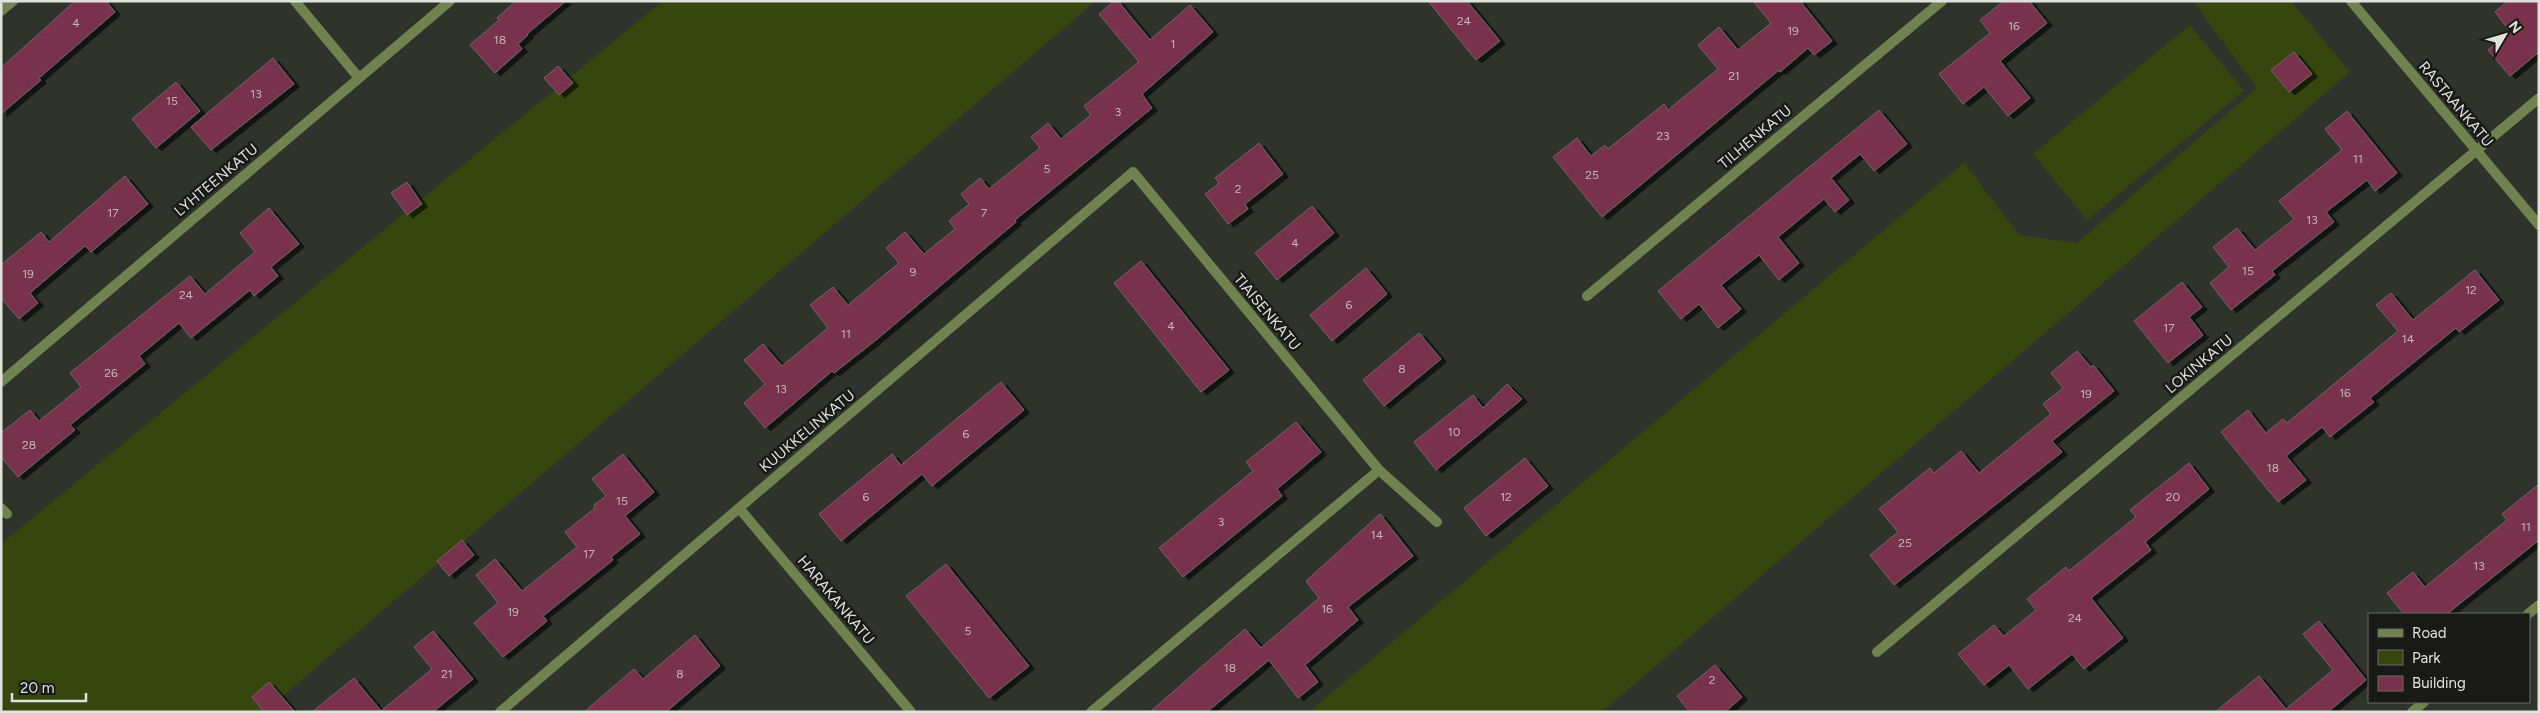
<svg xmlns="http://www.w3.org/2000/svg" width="2540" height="713" font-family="Figtree,sans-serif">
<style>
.green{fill:#36460e}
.building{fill:#78314b;stroke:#706669;filter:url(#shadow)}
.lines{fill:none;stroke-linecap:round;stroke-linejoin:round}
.street{stroke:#718251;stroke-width:10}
.labels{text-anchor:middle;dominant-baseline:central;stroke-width:5;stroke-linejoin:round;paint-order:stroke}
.number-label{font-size:12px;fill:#c6b6b8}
.street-label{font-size:15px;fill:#e0e2dd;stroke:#191a17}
</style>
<defs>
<filter id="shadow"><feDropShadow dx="5.5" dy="3" stdDeviation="0" flood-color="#0009"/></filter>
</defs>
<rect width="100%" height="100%" fill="#30332c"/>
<!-- green -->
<path class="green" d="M663,1h433l-832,711h-263v-168z
M2193,1h98l59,71 -748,640h-293l655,-549 55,72 58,8 180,-155z
M2190,25l54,66 -157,129 -54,-66z"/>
<!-- building -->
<path class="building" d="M75,1h31l9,11 -76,66 2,2 -40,34v-46z
M516,1h50l-39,33 1,1 -10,9 4,5 -27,24 -25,-28 29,-25 -2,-2z
M1114,1h4l32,39 40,-35 23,27 -71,62 10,14 -137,112 1,2 -140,118 -42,33 -2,-2 -67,57 -21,-25 21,-19 -21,-24 19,-16 19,22 46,-38 -18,-23 23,-18 15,18 51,-42 -13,-15 19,-16 19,22 31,-25 -6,-8 20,-17 -8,-10 19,-16 9,11 51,-41 -9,-11 17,-14 13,16 30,-24 -7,-9 55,-44 -40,-48z
M1428,1h39l33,40 -24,19z
M1753,1h47l32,40 -18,14 -6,-7 -28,24 -1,-2 -177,147 -49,-60 24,-19 14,18 14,-11 3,4 56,-45 4,6 50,-41 -20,-24 21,-18 19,23 33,-27z
M2004,1h25l18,22 -47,38 30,37 -22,18 -24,-29 -21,17 -24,-30 51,-41 -10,-13z
M2508,1h31v51l-29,24 -22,-26 22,-19 -15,-19z
M2294,52l18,22 -23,18 -18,-22z
M273,58l21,26 -83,66 -20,-23z
M558,66l15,17 -14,12 -15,-17z
M176,82l24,29 -44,37 -24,-29z
M1879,110l28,34 -33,27 -14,-17 -29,24 18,22 -14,12 -11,-13 -46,38 21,26 -20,17 -20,-25 -38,30 20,24 -23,19 -19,-24 -18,15 -23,-28z
M2347,111l50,62 -22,18 -8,-11 -41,32 8,10 -62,49 3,4 -44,35 -21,-27 19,-16 -16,-20 24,-19 18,22 39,-31 -15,-18 63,-51 -17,-21z
M1259,143l24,31 -38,30 3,5 -20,15 -23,-30 14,-11 -4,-5z
M125,176l23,28 -57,48 -6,-6 -55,47 8,10 -19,16 -18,-21v-33l40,-33 8,10z
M407,182l15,22 -15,11 -16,-22z
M1312,206l22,27 -57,47 -22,-27z
M269,208l30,36 -28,23 7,9 -24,20 -4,-6 -59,48 -12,-15 -40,33 6,8 -75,61 5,5 -57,47 -17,-20v-24l29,-23 9,11 42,-34 -11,-14 120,-97 15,18 50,-42 -15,-19z
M1141,261l88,109 -28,22 -87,-109z
M1366,268l21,26 -55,47 -22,-26z
M2475,270l24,30 -40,32 -3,-4 -86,70 4,4 -44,35 -8,-10 -36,29 20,24 -28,22 -57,-70 27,-22 18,23 17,-14 4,4 111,-92 -22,-26 15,-12 22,27z
M2182,282l20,25 -13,10 14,18 -35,28 -34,-42z
M1419,333l22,26 -57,47 -21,-26z
M2077,351l14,16 2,-2 21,26 -62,50 10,11 -168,133 -24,-30 28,-23 -19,-23 51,-41 4,5 27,-22 18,22 72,-59 -8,-10 20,-16 -12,-15z
M1001,382l23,28 -92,76 -10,-12 -81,67 -22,-27 73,-60 9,11z
M1507,384l15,15 -86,71 -22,-28 59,-47 10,13z
M1296,422l25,30 -44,37 5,7 -99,81 -24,-29 94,-77 -7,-9z
M623,454l31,38 -29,24 15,18 -29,23 2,3 -70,56 4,5 -44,36 -29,-34 24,-20 -22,-28 19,-16 27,32 55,-44 -12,-15 30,-24 -1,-3 12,-9 -14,-17z
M1525,458l23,28 -62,50 -22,-28z
M2189,463l20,26 -64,53 6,8 -60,48 32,40 -39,31 -12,-15 -44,35 -19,-24 -25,20 -26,-31 36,-29 10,11 32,-26 -9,-11 39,-32 3,4 67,-54 -6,-7z
M2539,484v56l-92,74h-43l-17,-21 26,-21 12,15 82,-67 -5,-6z
M1380,514l33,42 -65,51 10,13 -53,45 13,17 -20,16 -29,-38 -62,52h-57l95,-83 16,19 58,-50 -13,-17z
M462,540l12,15 -25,21 -12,-15z
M946,564l83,102 -40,32 -83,-102z
M2319,621l47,59 -38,32h-113l44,-36 27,33 47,-39 -30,-36z
M433,631l40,48 -40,33h-121l42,-34 27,33 51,-42 -18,-22z
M695,635l25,31 -54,46h-82l50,-43 9,10z
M1715,665l27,32 -17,15h-35l-13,-16z
M269,682l26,30h-31l-12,-15z"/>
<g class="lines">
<!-- street -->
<path class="street" d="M295,1l64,77
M2351,1l188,224
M1,11l12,-10
M1587,296l355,-295
M1,382l449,-381
M1,508l6,6
M739,508l172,204
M2528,614l11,-9
M1877,652l662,-554
M500,712l633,-540 246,298 58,52
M1091,712l288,-242
M2412,712l12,-10"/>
</g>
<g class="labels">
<!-- number labels -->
<g class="number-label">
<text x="1464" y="21">24</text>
<text x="76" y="23">4</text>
<text x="2014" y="26">16</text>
<text x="1793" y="31">19</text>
<text x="500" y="40">18</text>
<text x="1173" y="44">1</text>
<text x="1734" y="76">21</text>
<text x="256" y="94">13</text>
<text x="172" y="101">15</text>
<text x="1118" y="112">3</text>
<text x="1663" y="136">23</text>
<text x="2358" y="159">11</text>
<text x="1047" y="169">5</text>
<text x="1592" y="175">25</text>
<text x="1238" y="189">2</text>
<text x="113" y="213">17</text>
<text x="984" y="213">7</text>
<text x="2312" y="220">13</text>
<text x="1295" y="243">4</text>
<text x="2248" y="271">15</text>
<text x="913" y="272">9</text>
<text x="28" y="274">19</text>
<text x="2471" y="290">12</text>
<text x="186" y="295">24</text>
<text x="1349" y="305">6</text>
<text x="1171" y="326">4</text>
<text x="2169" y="328">17</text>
<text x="846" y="334">11</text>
<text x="2408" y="339">14</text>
<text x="1402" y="369">8</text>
<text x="111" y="373">26</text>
<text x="781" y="389">13</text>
<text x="2345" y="393">16</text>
<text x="2086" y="394">19</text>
<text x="1454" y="432">10</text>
<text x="966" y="434">6</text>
<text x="29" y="445">28</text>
<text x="2273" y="468">18</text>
<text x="866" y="497">6</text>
<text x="1506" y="497">12</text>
<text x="2173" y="497">20</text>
<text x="622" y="501">15</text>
<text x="1221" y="522">3</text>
<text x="2526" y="527">11</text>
<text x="1377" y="535">14</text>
<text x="1905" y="543">25</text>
<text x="589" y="554">17</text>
<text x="2479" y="566">13</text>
<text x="1327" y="609">16</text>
<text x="513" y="612">19</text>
<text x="2075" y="618">24</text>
<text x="968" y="631">5</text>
<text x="1230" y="668">18</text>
<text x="447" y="674">21</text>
<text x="680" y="674">8</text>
<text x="1712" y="680">2</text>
</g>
<!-- street labels -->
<g class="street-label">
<text transform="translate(2456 104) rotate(50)">RASTAANKATU</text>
<text transform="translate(1755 137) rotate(-40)">TILHENKATU</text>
<text transform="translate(216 180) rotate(-40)">LYHTEENKATU</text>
<text transform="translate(1267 312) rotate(50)">TIAISENKATU</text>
<text transform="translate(2199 364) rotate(-40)">LOKINKATU</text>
<text transform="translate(807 431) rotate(-40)">KUUKKELINKATU</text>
<text transform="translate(836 600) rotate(50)">HARAKANKATU</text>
</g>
</g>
<!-- border -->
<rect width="2540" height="713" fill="none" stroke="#e0e2dd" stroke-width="5"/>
<!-- legend -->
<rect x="2368" y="613" width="162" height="90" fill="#191a17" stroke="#696a66"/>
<rect x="2378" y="629" width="25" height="8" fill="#718251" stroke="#696a66"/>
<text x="2412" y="638" font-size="15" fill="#e0e2dd">Road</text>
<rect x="2378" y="650" width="25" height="15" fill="#36460e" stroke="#696a66"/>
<text x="2412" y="663" font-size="15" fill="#e0e2dd">Park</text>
<rect x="2378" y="676" width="25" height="15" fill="#78314b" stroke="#696a66"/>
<text x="2412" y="688" font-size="15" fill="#e0e2dd">Building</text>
<!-- north arrow -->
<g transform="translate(2505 35) rotate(52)" stroke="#191a17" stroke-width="4" paint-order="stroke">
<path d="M0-4L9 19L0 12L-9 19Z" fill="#e0e2dd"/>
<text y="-8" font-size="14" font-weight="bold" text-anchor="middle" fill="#e0e2dd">N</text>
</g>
<!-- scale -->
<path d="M12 693v8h74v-8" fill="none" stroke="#e0e2dd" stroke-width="2.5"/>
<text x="20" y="693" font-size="15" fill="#e0e2dd" stroke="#191a17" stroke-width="4" paint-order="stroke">20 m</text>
</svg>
